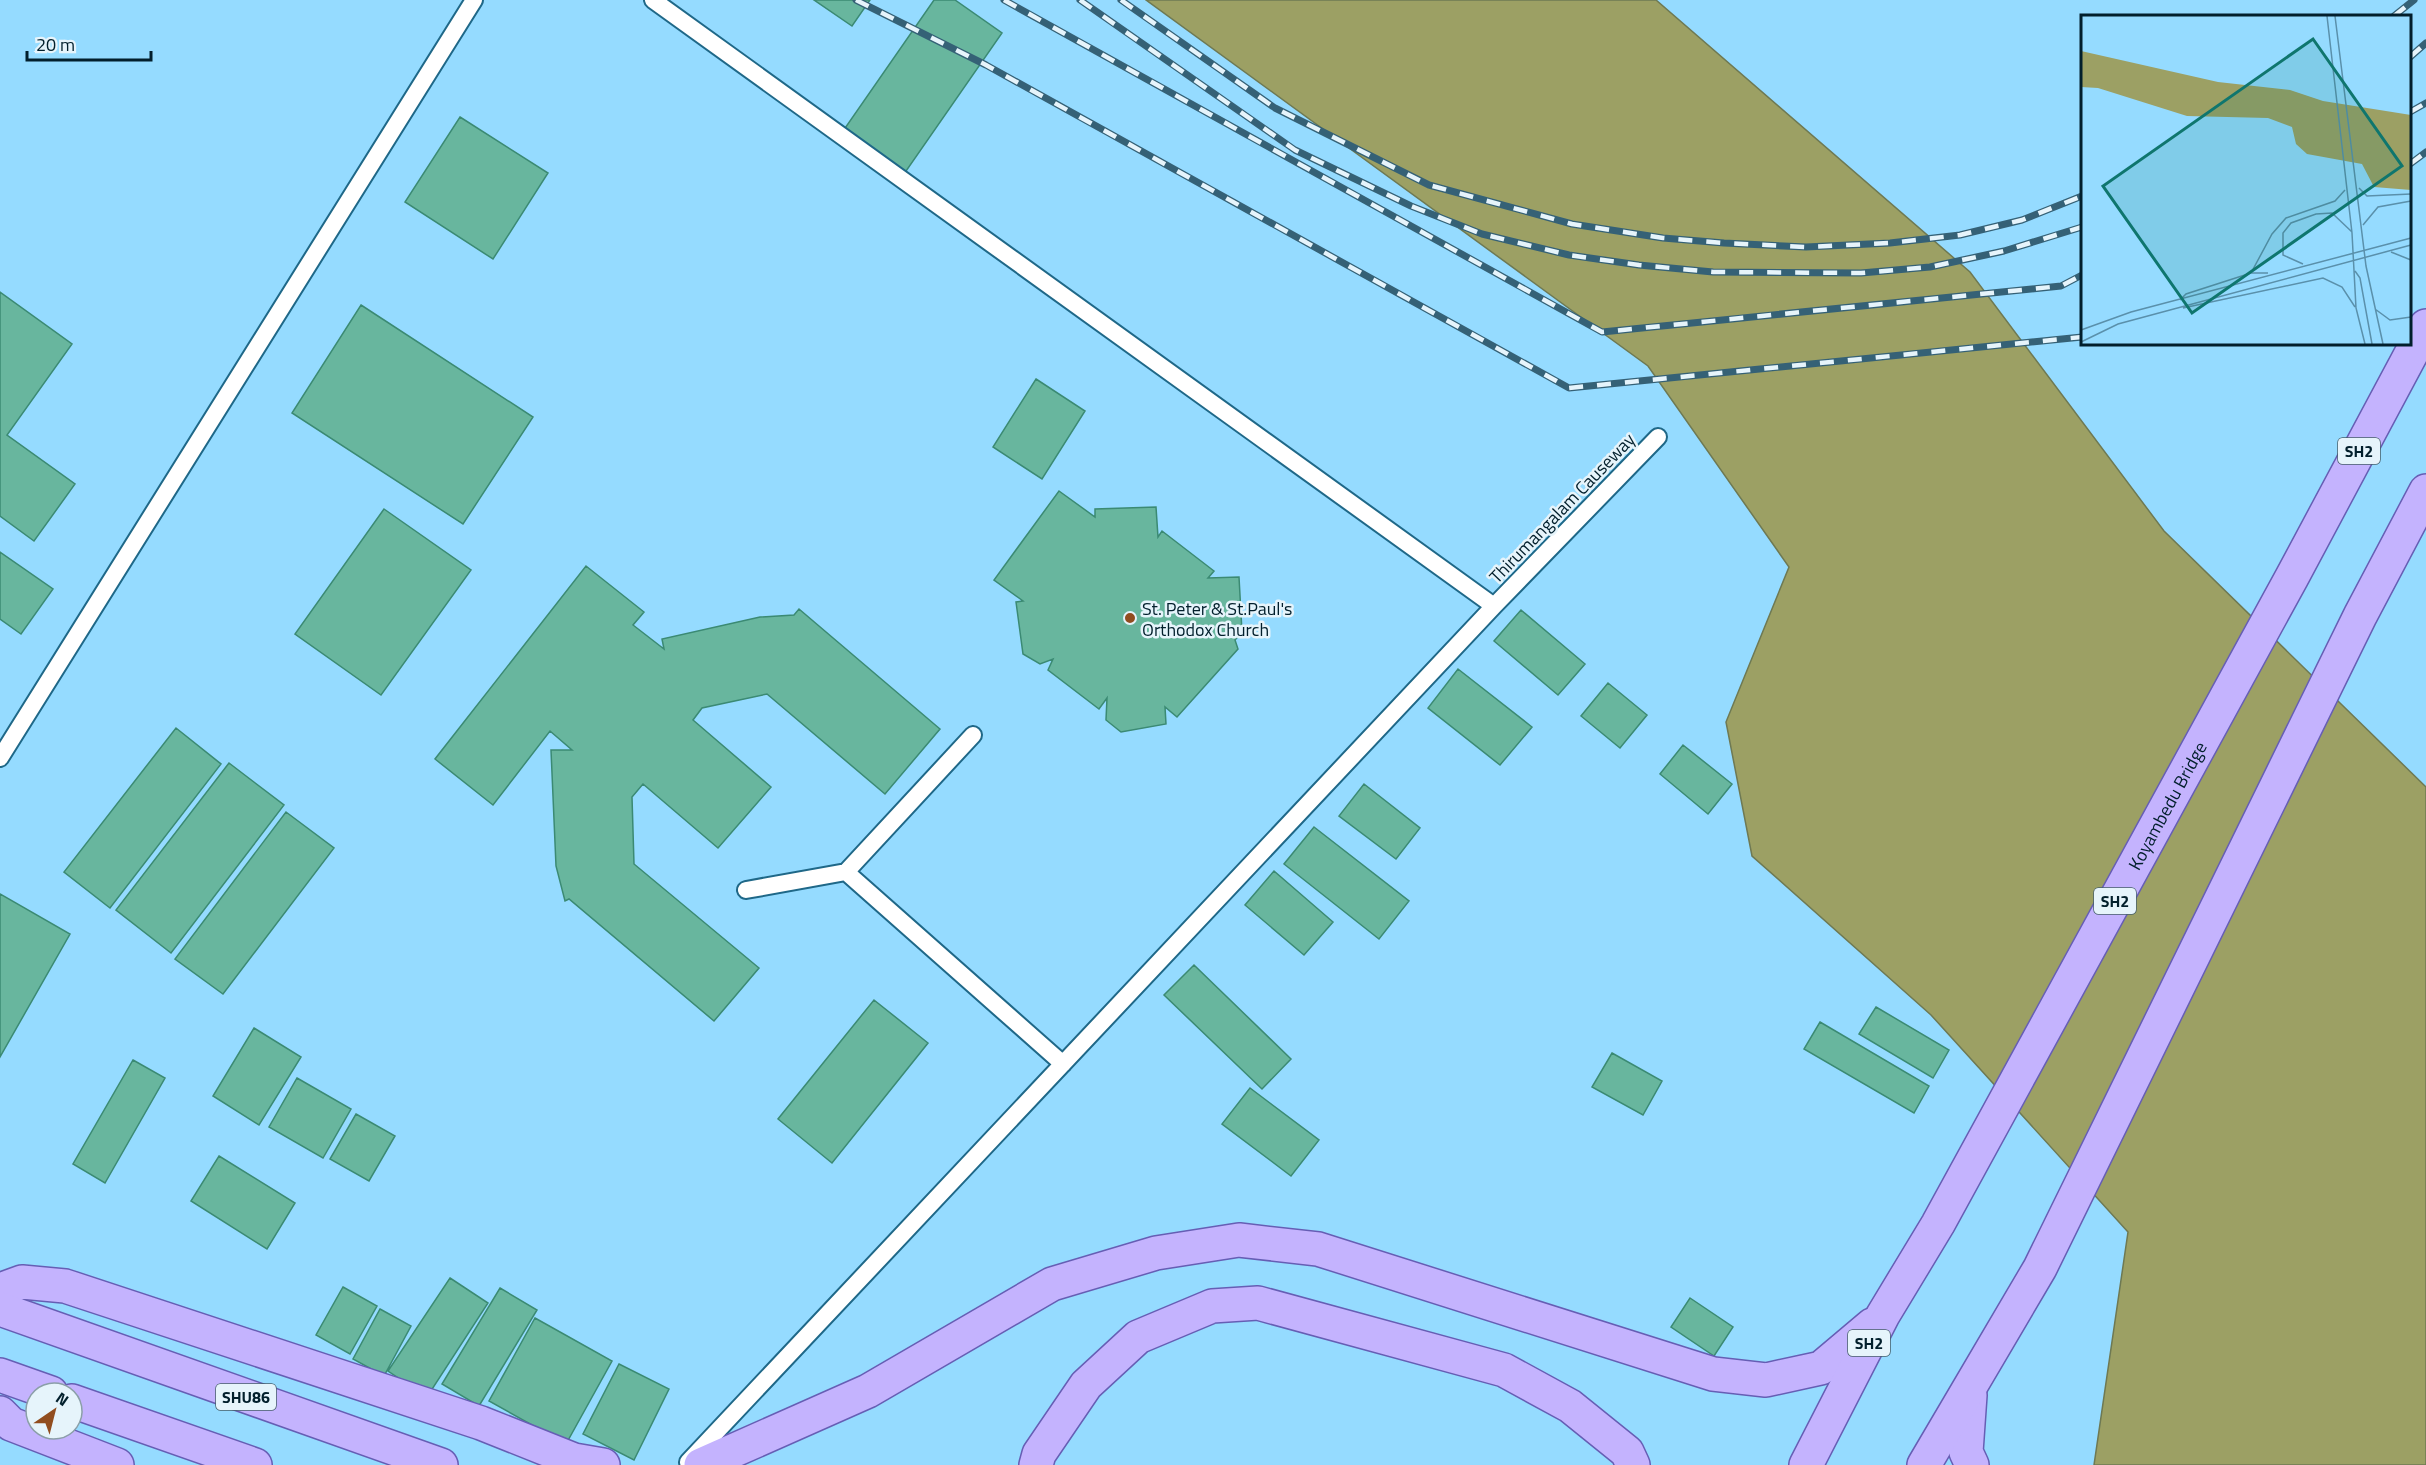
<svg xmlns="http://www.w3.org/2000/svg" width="2426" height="1465" font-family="'Titillium Web',sans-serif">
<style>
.water{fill:#9ca064;stroke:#6e7953;stroke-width:1.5}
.building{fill:#68b69e;stroke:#3b8a73;stroke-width:1.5}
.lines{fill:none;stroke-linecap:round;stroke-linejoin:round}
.lane-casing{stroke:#1f6888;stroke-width:20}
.primary-casing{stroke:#665eb4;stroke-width:36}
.lane{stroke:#fff;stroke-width:16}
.primary{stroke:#c4b3fe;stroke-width:33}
.rail-casing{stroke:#356176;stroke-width:7}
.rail{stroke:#e6f4fb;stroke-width:4.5;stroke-dasharray:14;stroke-linecap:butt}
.poi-dot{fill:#914d1f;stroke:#e6f4fb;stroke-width:2}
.labels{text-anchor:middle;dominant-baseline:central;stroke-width:5;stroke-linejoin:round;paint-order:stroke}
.shield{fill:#e6f4fb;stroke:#465f6a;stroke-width:1.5}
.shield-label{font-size:16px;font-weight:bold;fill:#021f2c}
.street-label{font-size:18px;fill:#021f2c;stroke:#e6f4fb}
.poi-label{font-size:18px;fill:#021f2c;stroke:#e6f4fb;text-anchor:start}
.inset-road{fill:none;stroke:#5a90ab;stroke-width:1.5}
.view{fill:#0f766e;fill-opacity:0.15;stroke:#0f766e;stroke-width:3}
.inset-edge{fill:none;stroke:#021f2c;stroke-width:3}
</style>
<rect width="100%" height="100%" fill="#95dbff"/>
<!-- water -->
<path class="water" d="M1146,0h510l314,272 194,259 262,256v678h-332l34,-233 -197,-217 -179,-159 -26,-134 63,-155 -141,-201z"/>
<!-- building -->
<path class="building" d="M814,0h56l-18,26z
M934,0h21l47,33 -98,141 -61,-43z
M460,117l88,56 -55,86 -88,-57z
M0,292l72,52 -65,91 68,49 -41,57 -34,-25z
M361,305l172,112 -70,107 -171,-111z
M1036,379l49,32 -43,68 -49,-32z
M1059,491l36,26v-8l61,-2 2,30 4,-6 52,40 -6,7 31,-1 3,55 -7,8 3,9 -61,68 -12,-10 1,17 -45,8 -15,-12 1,-22 -8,11 -51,-39 5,-11 -13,5 -17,-10 -7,-52 7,-1 -29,-21z
M384,509l87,61 -90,125 -86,-61z
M0,552l53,37 -32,45 -21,-15z
M586,566l58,46 -11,13 31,24 -2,-10 98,-22 34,-2 5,-6 141,120 -55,65 -118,-100 -65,14 -9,12 78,67 -53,61 -75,-64 -11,13 2,67 125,104 -45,53 -145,-122 -4,2 -9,-35 -5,-116h21l-22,-19 -57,74 -58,-46z
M1521,610l64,54 -27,31 -64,-54z
M1458,669l74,58 -32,38 -72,-57z
M1608,683l39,32 -27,33 -39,-32z
M176,728l45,36 -111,144 -46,-36z
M1683,745l49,39 -24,30 -48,-40z
M229,763l55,42 -113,148 -55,-43z
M1364,784l56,44 -24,31 -57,-43z
M286,812l48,36 -111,146 -48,-35z
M1314,827l95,74 -30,38 -95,-75z
M1274,871l59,51 -29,33 -59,-50z
M0,894l70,40 -70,123z
M1194,965l97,94 -29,30 -98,-94z
M874,1000l54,43 -96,120 -54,-44z
M1876,1007l73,43 -16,28 -74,-44z
M1820,1022l109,64 -15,27 -110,-64z
M254,1028l47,29 -42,68 -46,-29z
M1612,1053l50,28 -19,34 -51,-28z
M133,1060l32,18 -60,105 -32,-19z
M297,1078l54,31 -28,49 -54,-31z
M1250,1088l69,52 -28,36 -69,-52z
M356,1114l39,22 -26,45 -39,-22z
M219,1156l76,47 -28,46 -76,-48z
M450,1278l38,25 -61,94 -39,-26z
M343,1287l34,19 -27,48 -34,-19z
M500,1288l37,22 -58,96 -37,-22z
M1690,1298l43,29 -19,29 -43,-29z
M380,1309l31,17 -27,50 -31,-17z
M535,1318l77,43 -46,83 -77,-43z
M619,1364l50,25 -35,71 -51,-26z"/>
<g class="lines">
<!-- lane casing -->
<g class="lane-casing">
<path id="lane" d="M653,0l841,606
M973,735l-127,137 217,192
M0,758l474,-758
M746,890l100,-18
M688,1462l806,-856 164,-169"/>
</g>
<!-- primary casing -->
<g class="primary-casing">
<g id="primary">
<path d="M0,1290l22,-8 43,4 416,137 93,37 29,5"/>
<path d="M0,1309l441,156"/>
<path d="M0,1375l51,18"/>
<path d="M1970,1395l-4,57 6,13"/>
<path d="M72,1401l183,64"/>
<path d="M0,1413l11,11 106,41"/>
<path d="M701,1465l167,-74 184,-107 104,-31 83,-13 79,9 395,125 53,6 55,-12 51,-43"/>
<path d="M1036,1465l3,-11 47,-69 52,-48 74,-31 46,-3 246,67 66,36 57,46 6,13"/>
<path id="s1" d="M1806,1465l77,-150 55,-91 354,-647 134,-251"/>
<path d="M1924,1465l116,-197 320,-652 66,-125"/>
</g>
</g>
<!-- lane -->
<use href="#lane" class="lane"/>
<!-- primary -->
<use href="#primary" class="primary"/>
<!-- rail casing -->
<g class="rail-casing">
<path id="rail" d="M856,0l130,65 583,323 513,-51
M1004,0l598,332 459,-46 21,-11
M1080,0l215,150 116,56 71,28 87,21 70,10 74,7 148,1 69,-6 74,-16 78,-24
M1121,0l154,108 154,77 143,39 91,14 61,5 82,4 84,-4 70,-8 62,-15 60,-24
M2394,16l20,-16
M2410,57l16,-14
M2410,112l16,-9
M2410,164l16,-12"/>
</g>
<!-- rail -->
<use href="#rail" class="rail"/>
</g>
<!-- markers -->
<circle class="poi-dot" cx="1130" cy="618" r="6"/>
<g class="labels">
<!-- shield labels -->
<g class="shield">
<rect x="2338" y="438" width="42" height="26" rx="4.5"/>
<rect x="2094" y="888" width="42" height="26" rx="4.5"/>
<rect x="1848" y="1330" width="42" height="26" rx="4.5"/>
<rect x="216" y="1384" width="60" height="26" rx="4.5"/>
</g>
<g class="shield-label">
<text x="2359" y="451">SH2</text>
<text x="2115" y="901">SH2</text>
<text x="1869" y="1343">SH2</text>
<text x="246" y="1397">SHU86</text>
</g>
<!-- street labels -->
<g class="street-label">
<text transform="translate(1562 508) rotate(-46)">Thirumangalam Causeway</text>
<text stroke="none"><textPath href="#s1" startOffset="752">Koyambedu Bridge</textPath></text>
</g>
<!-- poi labels -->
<g class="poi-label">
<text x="1142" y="608">St. Peter &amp; St.Paul's<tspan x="1142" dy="21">Orthodox Church</tspan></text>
</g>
</g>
<!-- overview -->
<g transform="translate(2081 15)">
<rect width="330" height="330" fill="#95dbff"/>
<path d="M0,36l137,31 72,8 33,11 88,14v75l-37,-3 -12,-23 -55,-10 -11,-10 -4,-17 -24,-9 -81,-2 -89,-28 -17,-1z" fill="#9ca064"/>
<path class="inset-road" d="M246,1l25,217 4,75 9,36M254,1l31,250 17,78M278,173l8,8 44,-2M282,210l15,-18 33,-6M310,237l20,8M222,249l-20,-9v-22l8,-10 25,-9 16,-1 20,19M274,256l5,7 12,66M170,258l21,-39 14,-16 49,-17 10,-11M99,285l6,-6 65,-21h17M102,293l140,-30 19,9 13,20M294,294l15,11 21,-3M0,315l50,-18 280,-74M0,327l37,-18 293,-79"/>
<path class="view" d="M232,24l89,127 -210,147 -89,-127z"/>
<rect width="330" height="330" class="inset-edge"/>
</g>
<!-- north arrow -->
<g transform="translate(54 1411) rotate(35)"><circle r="28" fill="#e6f4fb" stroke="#8b9fa8" stroke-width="1.5"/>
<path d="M0-4.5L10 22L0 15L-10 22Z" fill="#914d1f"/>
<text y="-9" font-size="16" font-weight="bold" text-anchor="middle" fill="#021f2c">N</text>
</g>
<!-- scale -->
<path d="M27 51v9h124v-9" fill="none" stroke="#021f2c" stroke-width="3"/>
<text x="36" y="51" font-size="18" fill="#021f2c" stroke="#e6f4fb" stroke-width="4.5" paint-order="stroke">20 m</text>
</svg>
